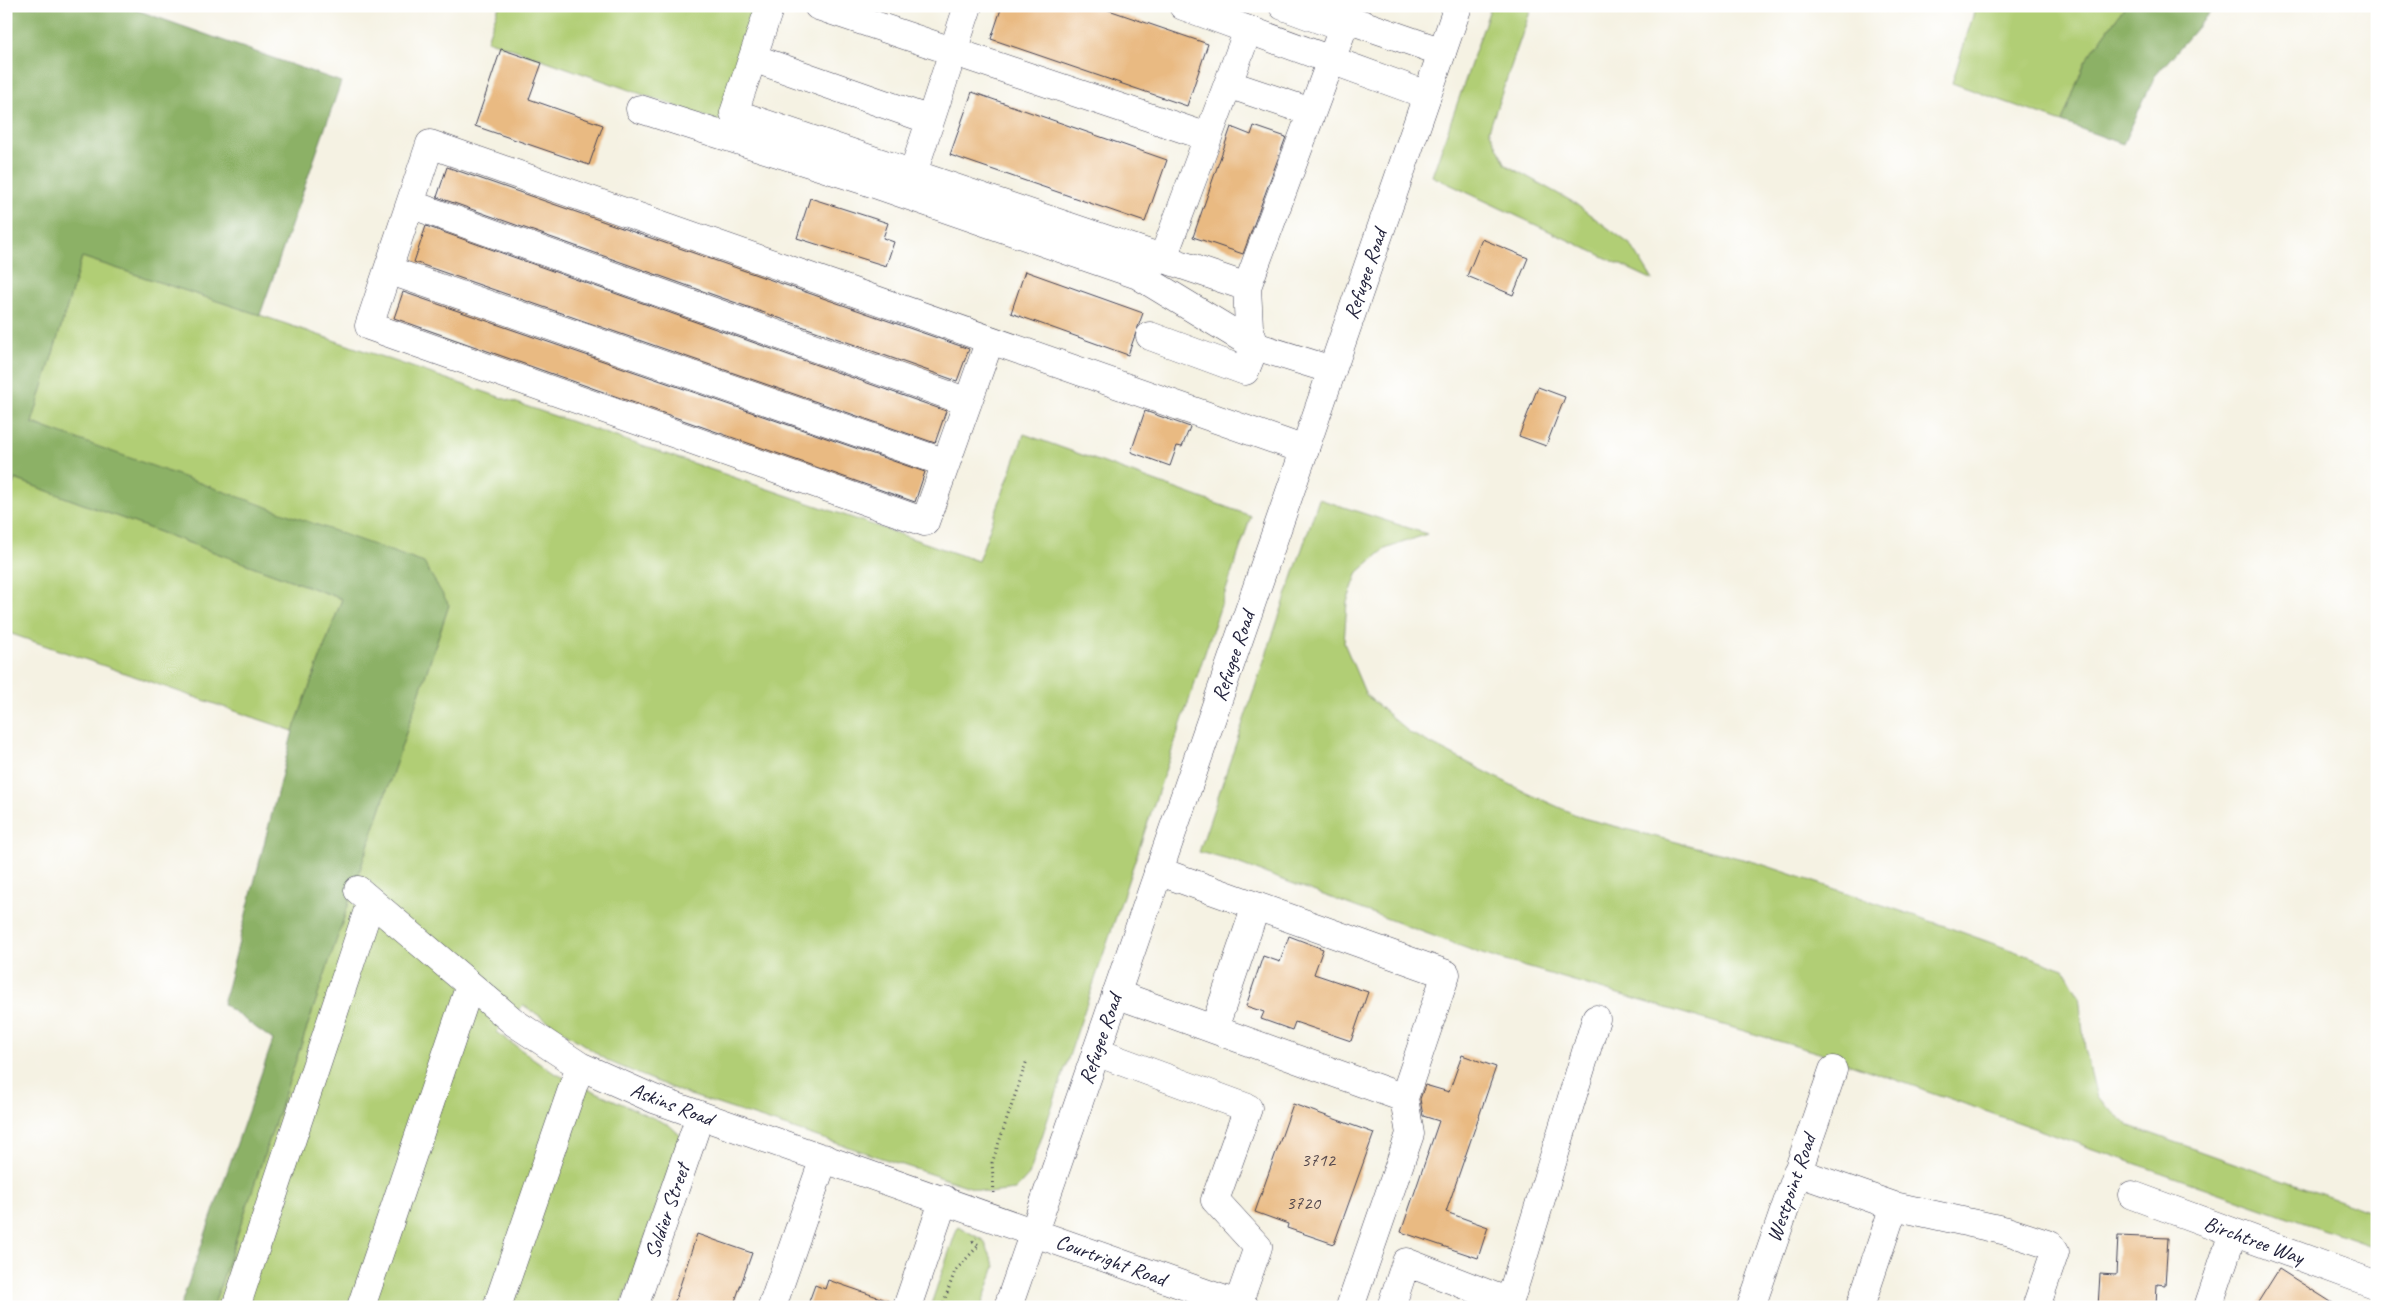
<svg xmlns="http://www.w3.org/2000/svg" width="2383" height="1313" font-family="Caveat,sans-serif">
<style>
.green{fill:#b1ce75;stroke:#6a7858}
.forest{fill:#8cb166;stroke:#576a50}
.building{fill:#e9ba82}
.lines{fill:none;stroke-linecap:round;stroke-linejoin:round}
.minor-casing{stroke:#424154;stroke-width:29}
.major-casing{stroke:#424154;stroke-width:29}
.path{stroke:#424154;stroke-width:3;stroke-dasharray:1 4;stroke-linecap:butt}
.minor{stroke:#fff;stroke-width:28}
.major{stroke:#fff;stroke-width:28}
.labels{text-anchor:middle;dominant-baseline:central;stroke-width:4.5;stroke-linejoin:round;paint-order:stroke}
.number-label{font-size:19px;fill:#54484d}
.street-label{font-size:21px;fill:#22223b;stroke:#fff}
</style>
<rect width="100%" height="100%" fill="#fff"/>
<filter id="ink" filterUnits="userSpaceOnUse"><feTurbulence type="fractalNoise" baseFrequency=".02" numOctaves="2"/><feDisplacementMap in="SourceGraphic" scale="10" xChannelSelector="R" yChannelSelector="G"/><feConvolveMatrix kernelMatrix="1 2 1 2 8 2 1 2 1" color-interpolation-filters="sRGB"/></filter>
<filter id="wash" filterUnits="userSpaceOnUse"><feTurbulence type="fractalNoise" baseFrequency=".0096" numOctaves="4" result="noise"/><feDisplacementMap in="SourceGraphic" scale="20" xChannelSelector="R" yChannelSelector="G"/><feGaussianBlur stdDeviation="1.12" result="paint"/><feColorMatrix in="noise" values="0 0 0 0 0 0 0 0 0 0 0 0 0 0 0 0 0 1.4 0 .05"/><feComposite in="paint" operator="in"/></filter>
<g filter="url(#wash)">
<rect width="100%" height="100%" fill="#f5f2e3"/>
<!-- green -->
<path class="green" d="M499,6h261l-39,116 -234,-82z
M1491,6h41l-43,124 17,35 67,37 58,43 22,35 -221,-104z
M1976,6h149l-40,56 -23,60 -110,-39z
M82,257l178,58 718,246 46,-127 227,82 -222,659 -14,15 -27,3 -304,-100 -74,-31 -87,-57 -27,27 58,41 115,52 12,11 -60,171h-408l236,-702 -417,-183z
M15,479l327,120 -49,132 -287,-99v-129z
M1319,499l108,35 -42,15 -27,23 -11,30 -3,41 22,52 44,38 117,60 56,25 175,45 181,61 125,45 15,26 6,54 12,49 33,28 247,88v34l-558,-195 -337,-99 -250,-93 -33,-9z
M958,1226l26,15 11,25 -14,41h-51z"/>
<!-- forest -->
<path class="forest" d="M6,6h119l216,76 -81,233 -178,-58 -50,166 392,140 25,42 -236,702h-33l93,-267 -50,-36 70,-273 49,-132 -327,-120 -9,24z
M2125,6h91l-61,70 -32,68 -61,-22 23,-60z"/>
<g id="blocks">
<!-- building -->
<path class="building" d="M1002,6h95l111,38 -21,62 -196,-67z
M501,49l41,14 -13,36 74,26 -14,40 -114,-39z
M972,92l195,68 -22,62 -195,-67z
M1254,126l32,11 -43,117 -50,-17 38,-110 20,8z
M447,167l522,182 -12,32 -520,-184z
M810,198l78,25 -5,15 11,4 -8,24 -89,-28z
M426,226l520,185 -11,32 -521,-181z
M1482,239l46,19 -15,37 -46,-19z
M1025,271l118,42 -15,42 -117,-42z
M403,292l522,180 -10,30 -521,-184z
M1538,387l27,10 -19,49 -27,-10z
M1145,411l45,16 -8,20 -5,-1 -7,20 -39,-14z
M1289,936l34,13 -9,25 54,18 -17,49 -56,-19 -3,8 -31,-11 3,-7 -18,-6 17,-50 17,6z
M1462,1055l34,12 -50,145 42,15 -10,31 -77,-26 38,-111 -16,-5 -3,-17 5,-14 24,7z
M1293,1104l81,29 -40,111 -47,-16 1,-4 -33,-12z
M697,1234l55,19 -19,54h-60z
M2118,1236l50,2 -3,47 -8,-1 -1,23h-58l2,-33 16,1z
M2279,1269l60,38h-84z
M828,1280l64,22v5h-85l8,-22 10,4z"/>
</g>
</g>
<g filter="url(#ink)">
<use href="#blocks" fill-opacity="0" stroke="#424154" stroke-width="1"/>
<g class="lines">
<!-- minor casing -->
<g class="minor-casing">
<path id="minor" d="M770,6l-36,107 513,174 2,40 6,19 77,24
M818,6l390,131
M1183,6l244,89
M1283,6l60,22 4,-9 95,33
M753,58l177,62
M1228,84l83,28
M640,109l229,73 269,93 117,71 -10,25 -95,-35
M913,173l55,-167
M410,204l558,198
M1163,258l85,-228
M388,270l558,193
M1247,287l96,-259
M990,340l-65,182 -556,-196 61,-182 875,306
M358,890l157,133 65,43 74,33 591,208
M1116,994l288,104 42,-124 -288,-103
M1214,1029l42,-123
M1096,1052l152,56 -33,92 43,47 -20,57
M1797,1172l97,34 113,25 43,14 5,7 -19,55
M2132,1195l245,90
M236,1307l135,-406
M361,1307l109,-322
M497,1307l83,-241
M634,1307l66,-191
M772,1307l52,-149
M907,1307l37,-108
M1350,1307l60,-173 -6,-36
M1391,1307l15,-45 103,40
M1508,1307l88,-288
M1751,1307l82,-237
M1860,1307l34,-101
M2208,1307l25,-74"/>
</g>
<!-- major casing -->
<g class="major-casing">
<path id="major" d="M1008,1307l450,-1301"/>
</g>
<!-- path -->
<path class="path" d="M994,1193l-2,-30 35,-103
M942,1307l13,-36 24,-26 -6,-4 3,-3"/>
<!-- minor -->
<use href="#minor" class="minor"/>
<!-- major -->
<use href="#major" class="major"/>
</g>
</g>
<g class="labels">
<!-- number labels -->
<g class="number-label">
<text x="1318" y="1160">3712</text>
<text x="1303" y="1203">3720</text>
</g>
<!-- street labels -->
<g class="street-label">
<text transform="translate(1365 274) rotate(-71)">Refugee Road</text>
<text transform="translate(1233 656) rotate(-71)">Refugee Road</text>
<text transform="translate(1100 1039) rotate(-71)">Refugee Road</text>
<text transform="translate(672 1104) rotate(21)">Askins Road</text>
<text transform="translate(1791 1188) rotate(-71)">Westpoint Road</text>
<text transform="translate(667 1211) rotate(-71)">Soldier Street</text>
<text transform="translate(2254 1240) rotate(20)">Birchtree Way</text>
<text transform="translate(1111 1260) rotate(20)">Courtright Road</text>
</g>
</g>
<!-- margin -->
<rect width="2383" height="1313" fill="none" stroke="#fff" stroke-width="25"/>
</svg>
